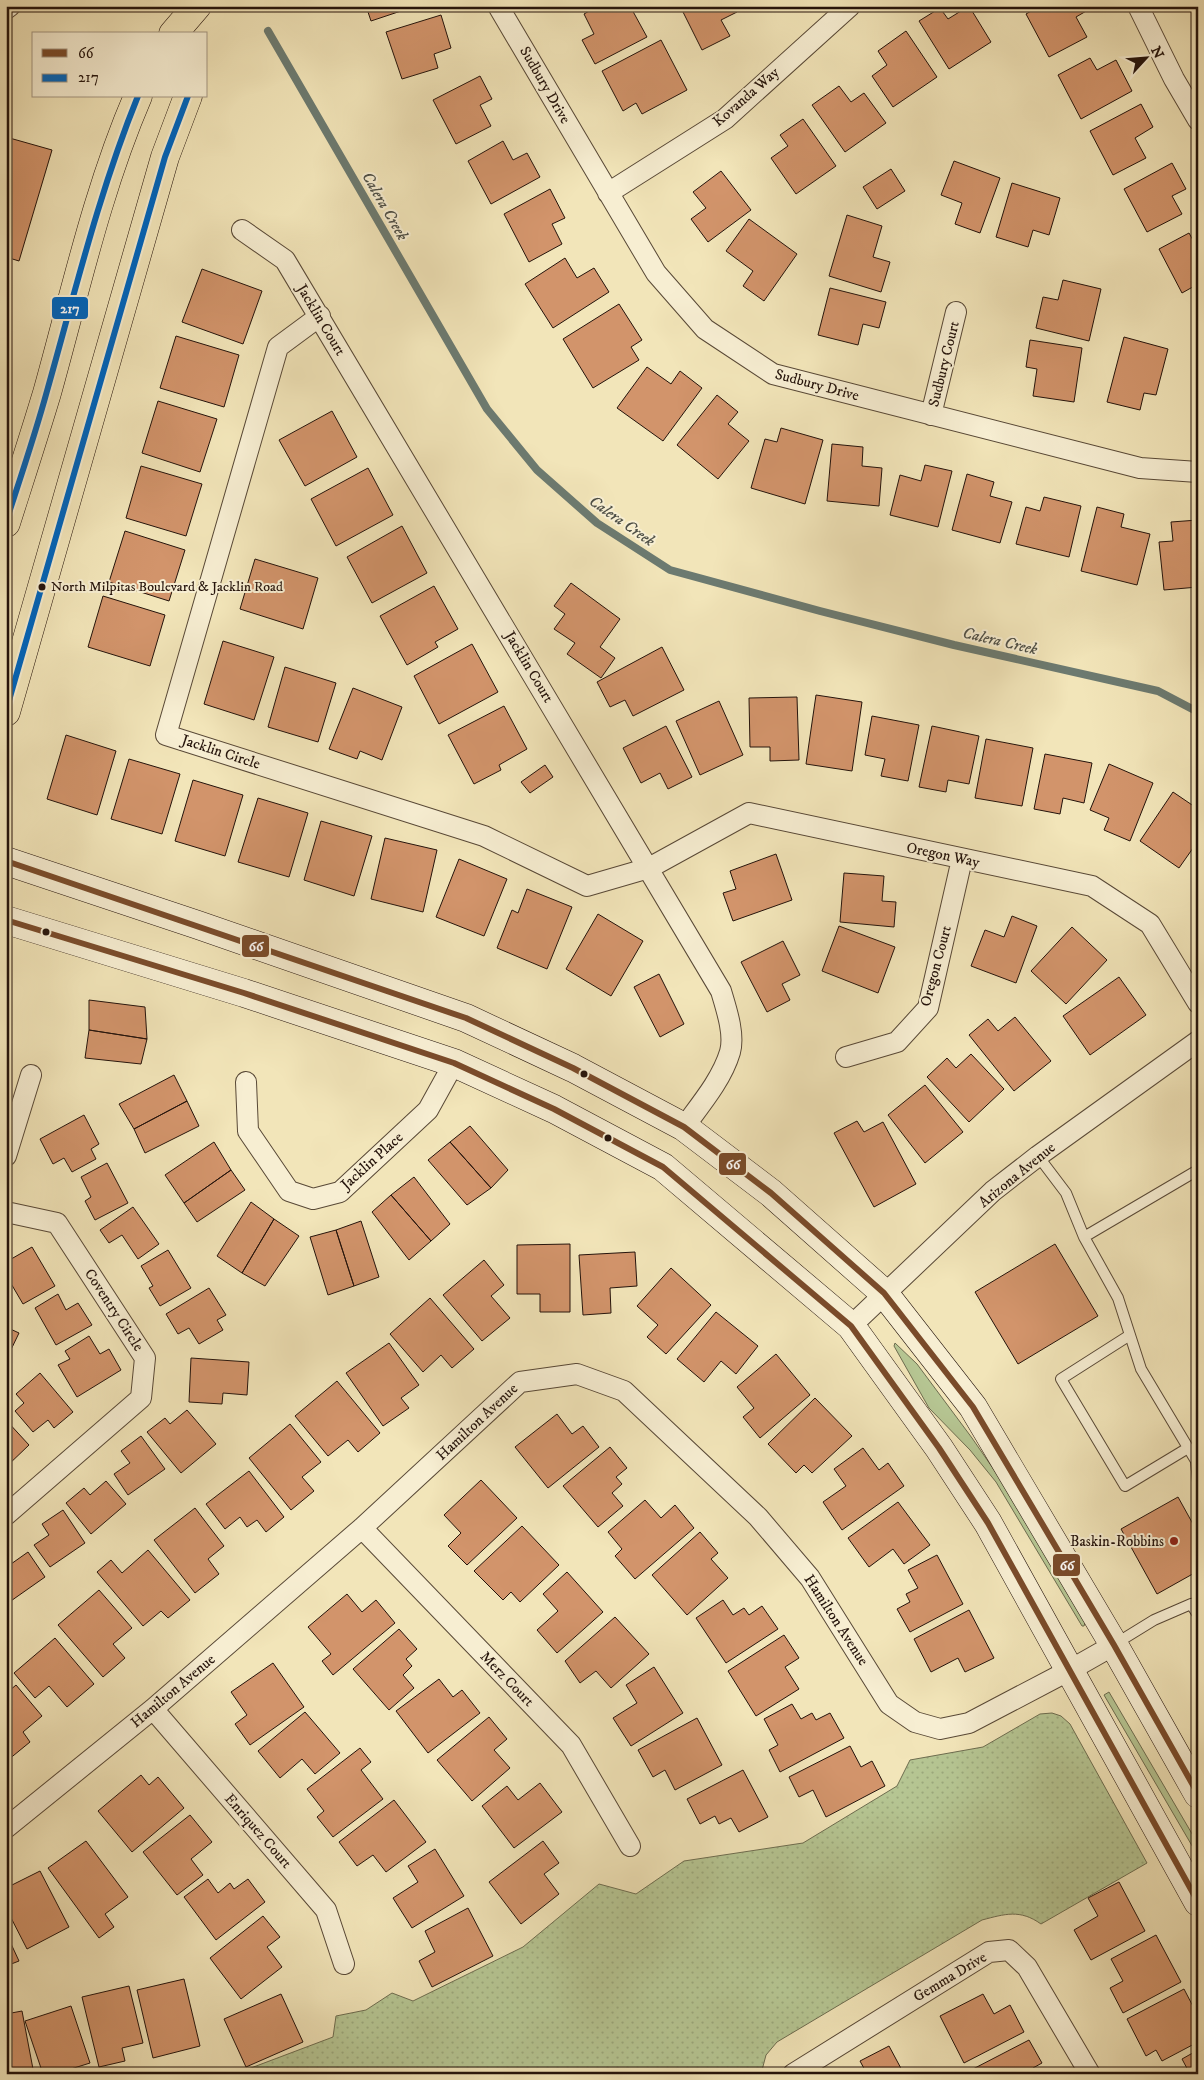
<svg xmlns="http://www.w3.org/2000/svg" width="1204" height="2080" font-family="'IM FELL DW Pica',serif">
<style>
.grass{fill:#b6c693;stroke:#6d6c4f}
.park{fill:url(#park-dots);stroke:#6d6c4f}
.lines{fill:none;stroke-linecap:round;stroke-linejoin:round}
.stream{stroke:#6c7a70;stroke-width:8}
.building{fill:#d2946b;stroke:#24130b}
.lane-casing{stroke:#584836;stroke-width:12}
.street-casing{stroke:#584836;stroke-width:22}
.secondary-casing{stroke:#24130b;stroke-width:29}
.primary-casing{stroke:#24130b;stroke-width:29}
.lane{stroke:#f7eed2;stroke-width:10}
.street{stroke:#f7eed2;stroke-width:20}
.secondary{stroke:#f7eed2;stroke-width:28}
.primary{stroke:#f2e5b9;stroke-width:28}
.bus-1-casing{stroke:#f7eed2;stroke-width:10}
.bus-2-casing{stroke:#f7eed2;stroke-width:10}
.bus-1{stroke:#7a4b2a;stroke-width:6}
.bus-2{stroke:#0065bd;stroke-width:6}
.bus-dot{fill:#24130b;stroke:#f7eed2;stroke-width:2}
.poi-dot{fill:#8f2418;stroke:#f7eed2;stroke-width:2}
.labels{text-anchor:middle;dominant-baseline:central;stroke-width:4;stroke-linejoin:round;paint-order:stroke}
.bus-label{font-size:14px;fill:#24130b;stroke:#f7eed2;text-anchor:start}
.street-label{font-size:15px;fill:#24130b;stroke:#f7eed2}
.poi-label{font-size:15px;fill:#24130b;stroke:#f7eed2;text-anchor:end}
.water-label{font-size:16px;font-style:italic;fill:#4e4f46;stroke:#f7eed2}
.line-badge{stroke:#f7eed2;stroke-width:2}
.badge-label{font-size:14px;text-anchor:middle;font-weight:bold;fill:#fff}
</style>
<defs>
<pattern id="park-dots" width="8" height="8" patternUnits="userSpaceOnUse" patternTransform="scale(1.25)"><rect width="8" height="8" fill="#b6c693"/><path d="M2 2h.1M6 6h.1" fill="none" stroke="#9ca97d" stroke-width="1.8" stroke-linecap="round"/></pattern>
</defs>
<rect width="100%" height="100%" fill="#f2e5b9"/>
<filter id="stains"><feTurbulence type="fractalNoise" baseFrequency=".004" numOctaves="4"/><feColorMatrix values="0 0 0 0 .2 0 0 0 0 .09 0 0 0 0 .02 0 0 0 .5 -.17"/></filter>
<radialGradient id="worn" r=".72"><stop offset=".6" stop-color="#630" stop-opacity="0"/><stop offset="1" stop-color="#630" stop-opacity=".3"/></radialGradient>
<!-- grass -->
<path class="grass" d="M895,1343l22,21 55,74 29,42 84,143 -1,3h-2l-86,-144 -26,-32 -41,-42 -35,-62z
M1109,1692l89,152v12l-94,-161z"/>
<!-- park -->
<path class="park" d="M1052,1713l9,3 9,8 77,139 -106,61c-21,-15 -36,-10 -59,-4l-205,122 -11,13 -5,19h-526l98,-37 3,-21 30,-6 26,-17 21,8 110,-54 76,-63 37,10 48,-33 119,-18 94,-57 13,-26 73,-13 57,-33z"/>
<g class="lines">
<!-- stream -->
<path class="stream" d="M268,31l219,378 50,61 60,53 73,47 150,41 134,34 204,46 40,21"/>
</g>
<!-- building -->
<path class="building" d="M366,6h50l-45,15z
M598,6h32l17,31 -52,27 -13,-24 12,-6 -10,-20z
M680,6h54l3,6 -16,8 9,16 -28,14z
M969,6l22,36 -42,27 -30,-48 21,-13 8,11z
M1040,6h46l2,4 -12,7 11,20 -38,20 -23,-43z
M441,15l10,33 -17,6 4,14 -36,11 -16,-47z
M906,31l31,46 -44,30 -21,-31 15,-11 -9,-14z
M661,40l26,50 -45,24 -6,-11 -13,8 -21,-40z
M1090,58l7,12 19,-10 16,31 -51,28 -23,-44z
M480,76l12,23 -12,6 11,21 -35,18 -23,-44z
M839,86l12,16 13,-9 22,30 -41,29 -33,-47z
M1141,104l12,23 -18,11 11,20 -33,17 -23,-44z
M803,119l33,47 -40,28 -25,-36 17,-12 -8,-11z
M6,137l46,13 -33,111 -13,-4z
M503,141l10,19 14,-7 13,24 -49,27 -23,-43z
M954,161l46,17 -20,55 -25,-9 7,-21 -21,-8z
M1172,163l14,26 -14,7 10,18 -35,18 -23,-43z
M891,169l14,22 -28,18 -14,-22z
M721,171l30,39 -43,32 -17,-23 15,-11 -13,-16z
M1012,183l48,15 -11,37 -16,-5 -5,17 -32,-10z
M550,189l15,29 -13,6 10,20 -33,18 -25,-48z
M847,215l35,11 -9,31 17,5 -9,30 -52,-16z
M749,219l48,35 -33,47 -21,-15 10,-15 -27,-20z
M1189,233l9,16v35l-16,9 -23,-44z
M565,258l12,20 17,-10 15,24 -56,36 -28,-44z
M202,269l60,22 -19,53 -61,-22z
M1063,280l38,9 -12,52 -53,-13 7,-31 15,3z
M830,288l56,14 -7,26 -16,-4 -5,21 -40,-10z
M619,304l23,36 -11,7 8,13 -46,28 -30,-49z
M176,336l63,19 -15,52 -64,-19z
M1124,337l44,12 -12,46 -12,-2 -4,17 -33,-8z
M1030,340l52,8 -8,54 -41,-6 4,-27 -11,-2z
M647,367l24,17 9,-13 22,17 -39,53 -46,-33z
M717,395l21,17 -10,12 21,17 -31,38 -41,-34z
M158,401l59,18 -17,53 -58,-19z
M332,411l25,46 -52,29 -26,-46z
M781,428l42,12 -18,64 -54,-16 14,-49 12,3z
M832,444l31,3 -1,19 20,2 -3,38 -52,-5z
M925,465l27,6 -14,56 -48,-12 10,-40 21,6z
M141,466l61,18 -16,52 -60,-18z
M368,468l25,47 -57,31 -25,-47z
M967,474l27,8 -4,14 22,6 -12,41 -48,-13z
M1044,497l37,9 -12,51 -53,-13 10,-37 14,4z
M1097,507l27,7 -3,13 29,7 -13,51 -56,-14z
M1198,520v67l-34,3 -5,-48 14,-1 -2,-19z
M402,526l25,47 -55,30 -25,-46z
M125,531l60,19 -16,51 -60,-19z
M255,559l63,19 -15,51 -63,-20z
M571,583l49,36 -20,28 15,11 -14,20 -34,-24 8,-11 -21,-14 11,-15 -11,-8z
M434,586l24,43 -23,13 3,5 -31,18 -27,-49z
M103,596l62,19 -15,51 -62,-19z
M223,641l51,16 -20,63 -50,-16z
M472,644l26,48 -59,32 -25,-48z
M662,647l22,43 -51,26 -8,-16 -15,7 -13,-25z
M285,667l51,16 -18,59 -50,-15z
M353,688l49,19 -20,53 -22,-9 -3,8 -28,-10z
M816,695l46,7 -10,69 -46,-7z
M797,697l2,63 -29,1v-14h-20l-1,-49z
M719,701l24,54 -43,20 -24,-54z
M504,706l23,43 -28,16 2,5 -27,14 -26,-49z
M872,716l47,9 -11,56 -27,-5 4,-17 -20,-4z
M666,726l26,51 -24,12 -8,-16 -19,10 -18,-35z
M932,726l47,10 -10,48 -21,-4 -2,12 -27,-5z
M66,735l50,16 -19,64 -50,-16z
M986,739l47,9 -11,58 -47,-8z
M1045,754l47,9 -8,40 -21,-5 -3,16 -26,-5z
M129,759l51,15 -18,60 -51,-15z
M1109,764l44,19 -23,58 -26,-11 5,-12 -19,-8z
M545,765l8,12 -23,16 -9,-11z
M193,780l50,15 -18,61 -50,-15z
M1173,792l25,17v32l-19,27 -39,-27z
M258,798l50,15 -19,64 -51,-15z
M321,821l51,15 -18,60 -50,-16z
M385,838l52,12 -14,62 -52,-13z
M776,854l16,46 -59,21 -10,-28 13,-4 -6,-18z
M459,859l48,20 -23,57 -48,-19z
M844,873l40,3 -2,25 14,1 -2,25 -54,-5z
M527,889l45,18 -25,62 -50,-21 15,-38 6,3z
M598,914l45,27 -32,55 -45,-27z
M1012,916l25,10 -21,57 -45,-17 14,-36 19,7z
M839,926l56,21 -17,46 -56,-22z
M1072,927l35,33 -41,44 -35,-33z
M783,941l17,34 -18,9 8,16 -23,12 -26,-50z
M659,974l25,50 -24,13 -26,-50z
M1119,977l27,38 -56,40 -27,-39z
M89,1000l56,7 2,32 -58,-9z
M1015,1017l36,44 -37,30 -45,-56 19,-16 10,12z
M89,1030l58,9 -6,25 -56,-6z
M971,1054l33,35 -35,33 -42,-45 20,-19 9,10z
M174,1075l13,26 -53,28 -15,-25z
M925,1085l38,47 -38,31 -37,-48z
M187,1101l12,25 -54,27 -11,-24z
M84,1115l15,29 -8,5 5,10 -24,13 -8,-14 -11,6 -13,-25z
M857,1121l7,11 19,-10 33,62 -42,23 -40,-74z
M470,1126l38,44 -17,18 -41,-46z
M214,1142l17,28 -47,33 -19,-28z
M450,1142l41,46 -24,17 -39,-45z
M107,1163l21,40 -33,17 -10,-19 6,-4 -10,-20z
M231,1170l14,20 -48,32 -13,-19z
M414,1177l36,47 -19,17 -40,-46z
M391,1195l40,46 -22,19 -37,-48z
M251,1202l23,17 -32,54 -25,-17z
M133,1207l26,37 -21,15 -16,-24 -13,8 -9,-13z
M274,1219l25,17 -34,50 -23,-13z
M361,1221l18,56 -25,9 -18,-56z
M336,1230l18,56 -26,9 -18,-58z
M570,1244v68h-30v-18h-23v-49z
M1055,1244l43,72 -80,48 -43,-72z
M32,1247l23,39 -32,18 -17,-29v-13z
M168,1250l23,38 -31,18 -11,-18 4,-2 -12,-20z
M635,1252l2,34 -27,2 1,25 -28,2 -4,-60z
M484,1260l20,25 -13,11 19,22 -28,23 -39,-46z
M671,1268l40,37 -45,49 -19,-17 11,-12 -21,-19z
M209,1288l17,27 -9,5 6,10 -24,14 -10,-16 -11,6 -12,-20z
M58,1294l8,16 12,-7 14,22 -36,20 -21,-37z
M430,1298l44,51 -22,19 -11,-13 -18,17 -33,-38z
M716,1312l42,34 -22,28 -15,-13 -17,21 -27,-23z
M6,1327l13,6 -13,27z
M89,1336l11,18 9,-5 12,21 -44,27 -19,-32 12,-6 -5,-8z
M389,1343l30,42 -18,13 8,10 -26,18 -37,-53z
M776,1354l34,41 -50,43 -17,-21 11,-9 -17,-21z
M191,1358l58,4 -2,33 -24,-2 -1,11 -33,-2z
M40,1373l33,39 -19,16 -6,-8 -15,12 -18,-21 9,-8 -8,-9z
M337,1381l43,52 -22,19 -10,-12 -20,16 -33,-40z
M815,1398l37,38 -40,37 -8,-8 -8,8 -28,-29z
M187,1410l29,34 -35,29 -34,-41 18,-14 5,6z
M557,1414l15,20 11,-8 16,21 -51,41 -33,-41z
M6,1420l23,25 -23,22z
M290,1424l31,38 -19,15 12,14 -23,19 -42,-52z
M141,1436l24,33 -37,26 -14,-21 16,-11 -9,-12z
M610,1447l17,21 -11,9 6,7 -10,9 11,13 -25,21 -35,-41z
M863,1448l16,22 9,-7 16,23 -62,44 -19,-28 23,-16 -12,-17z
M249,1471l35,46 -18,15 -9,-12 -10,7 -7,-10 -15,12 -19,-25z
M481,1480l36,38 -50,47 -19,-19 13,-13 -17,-18z
M106,1481l20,23 -35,30 -25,-31 18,-15 6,7z
M1178,1497l20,36v38l-41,23 -36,-65z
M645,1500l16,18 14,-13 19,23 -59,51 -20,-23 7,-7 -14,-17z
M898,1502l32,43 -26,19 -11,-15 -24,18 -21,-29z
M195,1508l29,38 -16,13 11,15 -24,19 -41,-53z
M63,1510l22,33 -35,24 -16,-22 15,-10 -7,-11z
M522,1526l37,39 -39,37 -9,-10 -8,8 -29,-29z
M700,1532l18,21 -7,6 17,19 -41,37 -35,-40z
M148,1550l42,50 -22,18 -7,-7 -18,15 -46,-54 14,-12 11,13z
M28,1552l17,25 -37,26 -2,-3v-41l5,5z
M937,1555l26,49 -53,28 -13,-23 13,-7 -4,-8 12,-6 -10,-18z
M567,1572l36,40 -46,41 -20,-23 21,-19 -15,-17z
M99,1590l33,38 -19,16 12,14 -22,19 -45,-52z
M347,1594l15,18 14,-12 19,23 -62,52 -11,-14 9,-7 -23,-27z
M723,1600l10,15 11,-7 5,7 13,-9 16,23 -52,34 -30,-45z
M969,1610l25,48 -29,14 -7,-14 -27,14 -17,-33z
M615,1617l34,37 -38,34 -15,-17 -16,12 -15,-22z
M399,1629l18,20 -11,10 6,7 -9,9 11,13 -25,22 -36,-41z
M784,1635l15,23 -14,9 14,22 -43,27 -28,-45z
M55,1638l39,46 -27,23 -18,-21 -14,12 -21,-25z
M273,1663l31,44 -54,38 -15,-21 12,-9 -16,-23z
M654,1667l29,46 -52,33 -18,-28 24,-15 -11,-18z
M439,1679l14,18 9,-7 18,23 -52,40 -32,-42z
M16,1685l26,31 -19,16 7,10 -22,18 -2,-2v-71l3,4z
M792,1704l9,15 11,-6 4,7 14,-7 14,25 -64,34 -11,-22 9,-5 -14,-26z
M305,1712l35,41 -25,21 -13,-15 -22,19 -22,-27z
M489,1717l18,22 -13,11 16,18 -38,33 -35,-41z
M697,1718l25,47 -47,25 -10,-20 -12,7 -15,-27z
M850,1746l11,21 11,-6 13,25 -59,31 -13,-27 -14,7 -10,-20z
M360,1748l11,14 -10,8 22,29 -50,38 -16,-20 7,-6 -17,-22z
M743,1770l25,47 -29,15 -8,-14 -12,6 -4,-8 -15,8 -13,-25z
M141,1775l8,10 9,-8 26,31 -52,44 -34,-41z
M540,1783l22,29 -48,36 -32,-42 25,-20 11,14z
M394,1800l32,42 -40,30 -13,-17 -16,11 -18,-24z
M190,1815l22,27 -21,17 12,16 -26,20 -34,-43z
M86,1841l42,56 -23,17 9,13 -15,11 -51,-70z
M543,1841l16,22 -15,11 15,20 -38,30 -32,-42z
M435,1849l29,47 -52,32 -19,-30 25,-16 -10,-16z
M40,1871l29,56 -42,22 -21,-41v-20z
M208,1879l10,14 12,-10 4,6 14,-10 17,23 -49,38 -32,-43z
M1119,1882l26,49 -54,29 -17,-30 24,-14 -10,-18z
M468,1908l25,48 -61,31 -13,-26 16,-9 -10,-21z
M263,1916l17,21 -13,10 15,20 -41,32 -31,-41z
M6,1933l13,28 -13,5z
M1156,1935l25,47 -58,31 -13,-25 13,-7 -12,-22z
M184,1979l16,67 -47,12 -16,-68z
M129,1986l14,57 -21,5 3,13 -26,6 -17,-70z
M1184,1989l14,27v26l-36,19 -6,-11 -10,6 -19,-37z
M281,1994l22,48 -57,25 -22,-48z
M983,1994l11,20 16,-9 14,27 -60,31 -24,-47z
M71,2006l19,57 -35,11h-12l-18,-53z
M22,2011l11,58 -27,5v-60z
M1029,2040l13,23 -9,5 3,6h-60l-3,-5z
M889,2046l15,28h-37l-7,-13z
M1198,2050v24h-8l-8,-15z"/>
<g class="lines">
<!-- lane casing -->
<g class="lane-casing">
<path id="lane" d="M1038,1156l28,37 18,44 34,61 23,71 55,92 2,21
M1084,1237l114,-67
M1130,1335l-69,44 64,107 63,-38
M1191,1604l7,11
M1115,1644l39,-24 37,-16 7,-1"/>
</g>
<!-- street casing -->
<g class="street-casing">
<path id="street" d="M498,6l158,267 49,56 68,45 367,94 58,4
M1138,6l36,73 24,41
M6,9l4,-3
M608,193l117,-74 125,-113
M242,230l43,30 436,731c5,17 14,43 9,61 -8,27 -29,52 -46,75
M320,316l-42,31 -112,388 318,101 103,50 62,-18 100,-55 343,73 58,38 48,79
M931,415l25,-103
M846,1057l51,-15 31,-34 34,-149
M246,1082l2,49 41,60 24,8 27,-7 88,-82 26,-47
M6,1156l25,-81
M6,1212l51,11 88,135 -4,40 -135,117
M851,1326l142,-135 45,-35 160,-115
M362,1528l209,217 59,101
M153,1709l173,201 18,54
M6,1828l147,-119 209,-181 158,-146 57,-8 47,17 134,126 52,61 79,126 26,18 25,7 29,-6 101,-53 44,-25
M793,2074l196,-122 20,-2 18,17 63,107"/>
</g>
<!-- secondary casing -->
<g class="secondary-casing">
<path id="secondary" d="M6,861l192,64 268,93 107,50 111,59 87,66 113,100 89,114 141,238 84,149
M6,920l238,73 210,70 100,46 109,58 188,159 88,122 49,75 210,379"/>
</g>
<!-- primary casing -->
<g class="primary-casing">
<path id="primary" d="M173,34l24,-28
M6,523c14,-44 28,-87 41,-130 28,-100 50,-202 91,-297
M6,712l159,-555 23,-61"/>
</g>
<!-- lane -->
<use href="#lane" class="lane"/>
<!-- street -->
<use href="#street" class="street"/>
<!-- secondary -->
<use href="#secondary" class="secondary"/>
<!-- primary -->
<use href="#primary" class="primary"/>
<!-- bus-1 casing -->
<g class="bus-1-casing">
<path id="bus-1" d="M6,861l460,157 107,50 111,59 87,66 113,100 89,114 141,238 84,149
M6,920l238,73 210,70 100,46 109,58 188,159 88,122 49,75 210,379"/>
</g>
<!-- bus-2 casing -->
<g class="bus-2-casing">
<path id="bus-2" d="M6,522c14,-43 29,-87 41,-131 28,-99 52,-199 91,-295
M6,711l159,-554 23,-61"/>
</g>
<!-- bus-1 -->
<use href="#bus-1" class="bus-1"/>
<!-- bus-2 -->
<use href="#bus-2" class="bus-2"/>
</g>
<!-- markers -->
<g class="bus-dot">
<circle cx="42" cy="587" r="4.5"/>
<circle cx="46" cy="932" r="4.5"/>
<circle cx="584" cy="1074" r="4.5"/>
<circle cx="608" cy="1138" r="4.5"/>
</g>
<circle class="poi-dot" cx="1174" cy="1541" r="5"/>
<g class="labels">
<!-- bus labels -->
<g class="bus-label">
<text x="51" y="587">North Milpitas Boulevard &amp; Jacklin Road</text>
</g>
<!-- street labels -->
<g class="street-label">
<text transform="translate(545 85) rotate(60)">Sudbury Drive</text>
<text transform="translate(746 97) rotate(-41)">Kovanda Way</text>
<text transform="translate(321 320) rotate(59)">Jacklin Court</text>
<text transform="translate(944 364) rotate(-76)">Sudbury Court</text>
<text transform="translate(817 385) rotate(15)">Sudbury Drive</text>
<text transform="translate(529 667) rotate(59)">Jacklin Court</text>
<text transform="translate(221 752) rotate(18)">Jacklin Circle</text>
<text transform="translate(943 855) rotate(12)">Oregon Way</text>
<text transform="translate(936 966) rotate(-75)">Oregon Court</text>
<text transform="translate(372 1161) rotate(-42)">Jacklin Place</text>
<text transform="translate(1017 1175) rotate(-39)">Arizona Avenue</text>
<text transform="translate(114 1310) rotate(57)">Coventry Circle</text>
<text transform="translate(477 1422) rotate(-43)">Hamilton Avenue</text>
<text transform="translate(836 1620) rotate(57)">Hamilton Avenue</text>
<text transform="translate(507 1679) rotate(46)">Merz Court</text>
<text transform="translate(173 1691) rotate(-40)">Hamilton Avenue</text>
<text transform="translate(258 1831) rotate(49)">Enriquez Court</text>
<text transform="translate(950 1977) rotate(-31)">Gemma Drive</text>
</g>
<!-- poi labels -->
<g class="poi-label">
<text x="1164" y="1541">Baskin-Robbins</text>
</g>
<!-- water labels -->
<g class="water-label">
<text transform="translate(385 206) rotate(60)">Calera Creek</text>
<text transform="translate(622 521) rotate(35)">Calera Creek</text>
<text transform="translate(1000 641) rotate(13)">Calera Creek</text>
</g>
</g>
<g class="line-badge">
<rect x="51" y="296" width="38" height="24" rx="5" fill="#0065bd"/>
<rect x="241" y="934" width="29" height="24" rx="5" fill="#7a4b2a"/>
<rect x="718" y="1152" width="29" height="24" rx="5" fill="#7a4b2a"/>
<rect x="1052" y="1553" width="29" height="24" rx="5" fill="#7a4b2a"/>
</g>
<g class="badge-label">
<text x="70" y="313">217</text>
<text x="256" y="951">66</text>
<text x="733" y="1169">66</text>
<text x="1067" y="1570">66</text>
</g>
<!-- margin -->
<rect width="1204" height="2080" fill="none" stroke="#f2e5b9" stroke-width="25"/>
<rect x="8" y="8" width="1189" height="2065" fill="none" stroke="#24130b" stroke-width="2.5"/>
<rect x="12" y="12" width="1179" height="2055" fill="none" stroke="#24130b"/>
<!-- legend -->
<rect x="32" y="32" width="175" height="65" fill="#f7eed2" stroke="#a39682"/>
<rect x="42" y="49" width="25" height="8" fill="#7a4b2a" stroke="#a39682"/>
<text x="78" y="58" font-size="15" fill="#24130b">66</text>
<rect x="42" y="74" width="25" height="8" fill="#0065bd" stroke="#a39682"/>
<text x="78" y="82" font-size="15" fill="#24130b">217</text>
<!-- north arrow -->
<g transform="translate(1146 58) rotate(64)" stroke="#f7eed2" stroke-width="4" paint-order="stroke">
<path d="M0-4L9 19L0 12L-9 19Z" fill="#24130b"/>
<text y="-8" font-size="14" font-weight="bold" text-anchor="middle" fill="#24130b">N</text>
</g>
<rect width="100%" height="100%" filter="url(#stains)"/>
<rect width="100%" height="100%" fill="url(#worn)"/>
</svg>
